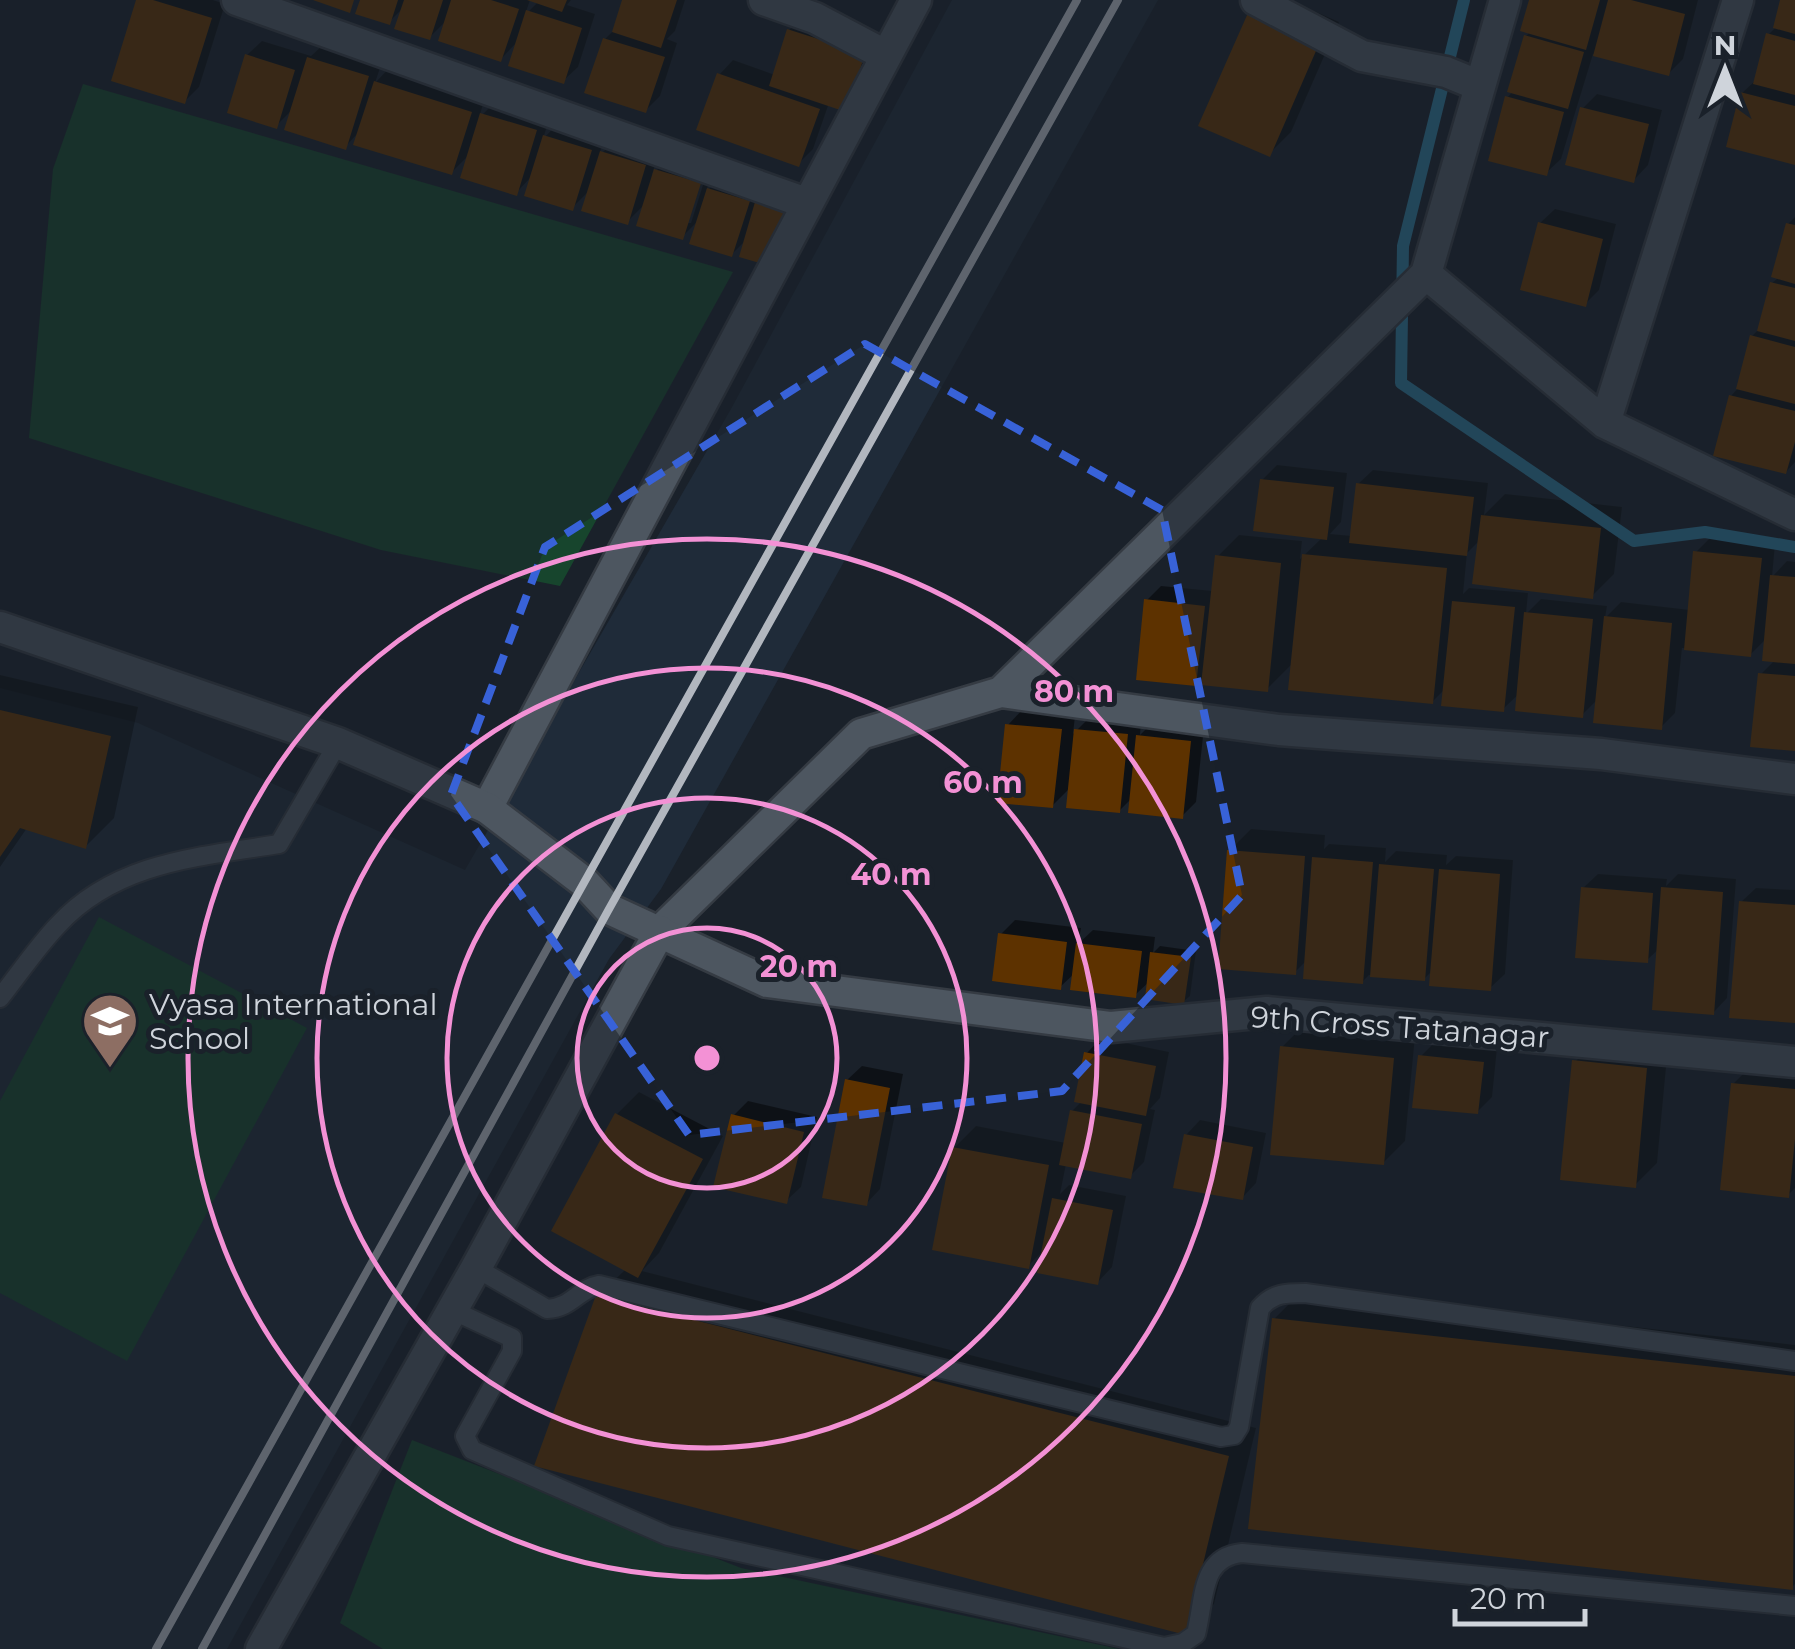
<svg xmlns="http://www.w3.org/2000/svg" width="1795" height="1649" font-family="Montserrat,sans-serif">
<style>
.built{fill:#1f2b39}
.green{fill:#17452d}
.shadow{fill:#0007;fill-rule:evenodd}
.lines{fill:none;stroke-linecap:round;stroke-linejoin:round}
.stream{stroke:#2e7393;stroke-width:12}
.building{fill:#5d3200}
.lane-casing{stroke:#353b43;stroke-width:22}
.street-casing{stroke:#353b43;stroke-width:35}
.secondary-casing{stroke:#353b43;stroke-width:35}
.lane{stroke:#4d5660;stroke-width:18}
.street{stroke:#4d5660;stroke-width:30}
.secondary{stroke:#4d5660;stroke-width:30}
.rail{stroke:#b2b7bf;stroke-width:8}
.marked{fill:none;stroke:#3862d8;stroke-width:8;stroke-dasharray:20 12;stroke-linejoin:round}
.ring{fill:none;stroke:#f391d5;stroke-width:5}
.labels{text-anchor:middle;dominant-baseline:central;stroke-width:10;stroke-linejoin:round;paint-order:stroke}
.poi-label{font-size:30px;fill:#cfd4db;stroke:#1a212a;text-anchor:start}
.street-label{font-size:30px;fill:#cfd4db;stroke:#1a212a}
.centre{fill:#f391d5;stroke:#1a212a;stroke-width:5}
.ring-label{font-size:30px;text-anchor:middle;font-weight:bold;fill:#f391d5;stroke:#1a212a;stroke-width:10;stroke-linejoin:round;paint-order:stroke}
</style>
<rect width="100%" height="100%" fill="#1a212a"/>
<!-- built -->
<path class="built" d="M952,0h206l-497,889 -52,70 -382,690h-227v-961l138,35 327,147 266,-461z"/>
<!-- green -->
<path class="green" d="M83,84l650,188 -173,314 -179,-36 -352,-112 24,-269z
M99,917l208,111 -180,333 -127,-68v-192z
M412,1440l329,128 378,81h-736l-43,-26z"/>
<!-- shadow -->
<path class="shadow" d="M139,0h74l12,4 -26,83 -15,15z
M363,0h167l-5,15 13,-13 -6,-2h39l-4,5 28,9 -17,53 -15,14 -45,-40 -17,18 -54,-39 -18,18 -26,-30 -14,14z
M625,0h60l-10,31 -8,8 10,4 -17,53 -14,14 -41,-71 11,-11z
M1264,0h25l50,22 -48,110 -22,22 -19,-139z
M1531,0h167l-15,59 -15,15 -75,-20 -32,105 -15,14 -39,-75 6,-7 13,-55 4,-4z
M1783,0h12v162l-53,-69 15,-14 11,-44 8,-8z
M804,16l74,24 -18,54 -31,9 -16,46 -15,15 -79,-89 14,-15 42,15 14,-45z
M262,41l49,15 13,-12 58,18 -7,21 15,-16 95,30 -6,21 18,-18 53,16 -7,23 17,-18 45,14 -6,21 18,-18 42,13 -7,24 19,-19 42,13 -7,23 18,-18 39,12 -6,18 7,-7 25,8 -16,51 -26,-17 -15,15 -33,-34 -17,17 -36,-34 -19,19 -37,-32 -18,18 -39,-33 -17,18 -46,-39 -19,19 -91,-42 -15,16 -52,-38 -17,17 -29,-71zM702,171l5,1 -16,51h-6z
M1597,94l65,16 -14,55 -14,15 -52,-71z
M1555,209l61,15 -17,66 -14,14 -45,-81z
M1795,217v245l-9,10 -55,-76 7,-8 14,-52 8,-8 12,-45 7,-6 9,-53z
M1277,465l70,8 -6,49 -11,12 22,2 6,-52 15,-14 115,13 -4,32 21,-21 117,13 -8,67 -22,22 -112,-56 -13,13 -4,41 6,-6 59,5 -2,21 15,-15 66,7 -2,12 16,-16 69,8 6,-58 14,-14 65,6 -3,33 15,-16 8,1v187l-34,-75 14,-14 -9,-21 -16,16 -68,-7 -7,65 -14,14 -63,-28 -16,16 -63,-21 -16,15 -57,-21 -14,14 -139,-39 -26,26 -62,-15 -10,10 -48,-84 14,-14 52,5 4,-34 22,-22 63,6 -2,18 23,-22 -61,-57z
M0,675l138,32 -24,111 -28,28 -59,-18 -27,39z
M1022,710l53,6 -2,18 18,-18 50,5 -1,14 13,-13 51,5 -8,75 -14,14 -50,-18 -13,13 -48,-24 -19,19 -44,-81z
M1251,829l74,6 -1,14 5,-5 57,4 -1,14 11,-11 51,4 -1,10 10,-9 57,4 -8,114 -15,14 -57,-18 -9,9 -55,-4 -7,7 -55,-22 -12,12 -66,-121z
M1598,874l69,5 -1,7 12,-12 58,5 -9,119 -14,15 -54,-64 -12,11 -64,-72z
M1756,888l39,2v130l-54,-118z
M1015,920l66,8 -3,16 15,-14 62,7 -2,16 7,-7 36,5 -6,45 -7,6 -33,-21 -15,14 -60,-22 -15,14 -59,-53z
M1304,1025l111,11 -10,105 -22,22 -101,-116z
M1101,1038l68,14 -9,46 -10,11 5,1 -11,52 -14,14 -64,-12 -6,30 9,-9 57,11 -14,71 -14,15 -54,-32 -16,16 -74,-118 22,-22 90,17 6,-32 10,-10 5,-48z
M1597,1040l71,6 -11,117 -22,22 -60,-123z
M1435,1042l62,6 -5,49 -15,15 -57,-55z
M862,1066l41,8 -23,115 -14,15 -19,-124z
M1748,1069l47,5v114l-7,7 -55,-111z
M639,1092l84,44 -64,117 -17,18 614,157 -42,176 -28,28 -588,-336 28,-27 -9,-155z
M748,1101l69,16 -16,70 -15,14 -53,-85z
M1200,1120l66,13 -10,50 -14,15 -56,-63z
M1303,1290l492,55v239l-3,3 -518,-268z"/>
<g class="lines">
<!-- stream -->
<path class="stream" d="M1464,0l-61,246 -2,137 233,158 71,-9 90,15"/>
</g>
<!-- building -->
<path class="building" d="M136,0h17l59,18 -27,86 -74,-23z
M313,0h41l-4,13z
M360,0h38l-8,25 -35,-11z
M404,0h39l-13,40 -36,-11z
M451,0h40l28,9 -18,53 -63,-21z
M527,0h40l-5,12z
M622,0h55l-16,48 -49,-16z
M1529,0h71l-14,50 -66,-19z
M1608,0h23l54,14 -16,62 -76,-20z
M1780,0h15v34l-22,-6z
M526,10l56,18 -18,56 -56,-18z
M1248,13l71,31 -49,113 -72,-31z
M787,29l78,25 -19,58 -77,-26z
M1766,33l29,8v54l-42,-11z
M1524,35l60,17 -16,57 -61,-17z
M603,38l62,19 -19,56 -62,-20z
M245,54l50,16 -18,59 -50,-16z
M307,57l62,19 -23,74 -62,-20z
M717,73l103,36 -21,58 -103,-37z
M374,81l98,31 -20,63 -99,-30z
M1740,92l55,14v59l-69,-18z
M1505,96l59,16 -17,64 -59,-15z
M1580,107l69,17 -15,59 -69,-18z
M480,113l57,17 -20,66 -57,-18z
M543,135l49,15 -19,61 -49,-15z
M600,151l46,14 -18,60 -47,-14z
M654,169l47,14 -18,57 -47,-14z
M707,188l43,13 -18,56 -43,-13z
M755,202l29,9 -17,54 -28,-8z
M1538,222l65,17 -17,68 -66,-17z
M1786,223l9,2v59l-24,-7z
M1770,282l25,6v53l-38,-10z
M1750,335l45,12v57l-59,-15z
M1729,395l66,16v31l-9,32 -73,-18z
M1260,479l74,8 -7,53 -74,-9z
M1356,483l118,14 -7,59 -118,-13z
M1481,515l120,13 -8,71 -121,-15z
M1693,551l69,7 -11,99 -67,-7z
M1302,554l145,14 -14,136 -145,-14z
M1215,555l66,8 -13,129 -67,-7z
M1770,575l25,2v87l-33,-3z
M1144,599l61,7 -9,80 -60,-6z
M1452,601l63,6 -11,105 -63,-6z
M1524,612l69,7 -10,99 -68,-7z
M1604,616l68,7 -10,107 -69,-7z
M1758,673l37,3v75l-45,-4z
M0,710l111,26 -25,113 -66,-21 -20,29z
M1005,724l57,5 -9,79 -56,-5z
M1074,729l54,5 -8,79 -54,-5z
M1136,735l55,6 -8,78 -55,-6z
M1227,850l78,6 -9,119 -78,-6z
M1312,857l61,5 -10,122 -60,-5z
M1379,864l55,5 -9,112 -55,-4z
M1439,869l61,5 -9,117 -62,-5z
M1581,887l72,6 -5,70 -73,-5z
M1661,887l62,5 -9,123 -62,-5z
M1739,901l56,4v118l-66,-5z
M998,933l69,9 -6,48 -69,-9z
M1076,943l66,8 -6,47 -66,-8z
M1150,952l41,5 -7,48 -39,-6z
M1280,1046l114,12 -10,107 -114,-10z
M1084,1052l72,14 -10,50 -72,-14z
M1418,1055l66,7 -6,52 -66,-6z
M1572,1060l75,8 -11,120 -76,-8z
M845,1079l45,9 -23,118 -45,-8z
M1731,1083l64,6v50l-6,59 -69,-8z
M1070,1110l72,14 -11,55 -72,-14z
M615,1113l88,46 -65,119 -87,-47z
M731,1114l73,18 -17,72 -74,-17z
M1184,1134l69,13 -10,53 -70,-12z
M952,1147l97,18 -20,104 -97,-19z
M1052,1198l61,12 -15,75 -61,-12z
M596,1295l633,161 -43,179 -652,-169z
M1272,1318l523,58 -2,214 -545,-61z"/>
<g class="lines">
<!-- lane casing -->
<g class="lane-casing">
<path id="lane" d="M0,998c19,-24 37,-51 58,-73 58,-63 140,-68 221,-81l59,-101
M476,1268l71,41c25,-1 32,-21 52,-24l622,152 13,-2 5,-8 21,-119c13,-15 26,-15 45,-15l490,68
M452,1310l60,28v13l-47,85 7,14 196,86 496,111 19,-4 13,-9c9,-35 4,-77 46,-81l553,53"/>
</g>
<!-- street casing -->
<g class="street-casing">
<path id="street" d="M237,0l569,203
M764,0l51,18 70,37
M1256,0l106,56 84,16 34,14
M1426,274l179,149 190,92
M1605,423l133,-423
M1001,692l425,-418 79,-274
M487,808l429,-808
M660,931l201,-197 140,-42 278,38 322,24 194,25"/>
</g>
<!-- secondary casing -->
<g class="secondary-casing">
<path id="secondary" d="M0,627l338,116 149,65 97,74 25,27 158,73 344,45 156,-15 528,50
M261,1649l215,-381 184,-337"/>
</g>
<!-- lane -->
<use href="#lane" class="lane"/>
<!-- street -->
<use href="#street" class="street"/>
<!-- secondary -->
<use href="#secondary" class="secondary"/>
<!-- rail -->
<path class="rail" d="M156,1649l921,-1649
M202,1649l407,-740 509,-909"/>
</g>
<!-- marked area -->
<path d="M0 0H1795V1649H0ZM865,344l297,166 80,385 -180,196 -373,44 -238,-340 94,-248z" fill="#1a212a" fill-opacity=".55" fill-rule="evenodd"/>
<path class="marked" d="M865,344l297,166 80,385 -180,196 -373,44 -238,-340 94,-248z"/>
<!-- distance rings -->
<g class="ring">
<circle cx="707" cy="1058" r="130"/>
<circle cx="707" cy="1058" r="260"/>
<circle cx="707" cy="1058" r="390"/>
<circle cx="707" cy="1058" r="519"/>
</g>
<!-- icons -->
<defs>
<g id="school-pin" transform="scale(2.875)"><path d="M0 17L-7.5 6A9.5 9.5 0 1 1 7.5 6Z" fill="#8d6e63" stroke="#1a212a"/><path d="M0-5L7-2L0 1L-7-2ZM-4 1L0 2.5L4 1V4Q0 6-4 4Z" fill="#fff"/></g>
</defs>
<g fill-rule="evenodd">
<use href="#school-pin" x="110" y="1021"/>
</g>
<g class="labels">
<!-- poi labels -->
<g class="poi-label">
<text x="149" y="1004">Vyasa International<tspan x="149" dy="34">School</tspan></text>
</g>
<!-- street labels -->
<g class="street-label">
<text transform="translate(1400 1027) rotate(4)">9th Cross Tatanagar</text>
</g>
</g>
<circle cx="707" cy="1058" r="15" class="centre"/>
<g class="ring-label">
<text x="1074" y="702">80 m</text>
<text x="983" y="793">60 m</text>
<text x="891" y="885">40 m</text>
<text x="799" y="977">20 m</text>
</g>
<!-- north arrow -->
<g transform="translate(1725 70)" stroke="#1a212a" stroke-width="8" paint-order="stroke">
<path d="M0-8L18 38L0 25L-18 38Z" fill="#cfd4db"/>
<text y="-15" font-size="28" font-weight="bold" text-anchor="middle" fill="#cfd4db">N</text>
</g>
<!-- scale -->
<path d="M1455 1609v15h130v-15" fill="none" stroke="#cfd4db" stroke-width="5"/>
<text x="1470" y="1609" font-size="30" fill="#cfd4db" stroke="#1a212a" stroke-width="8" paint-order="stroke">20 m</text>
</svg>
